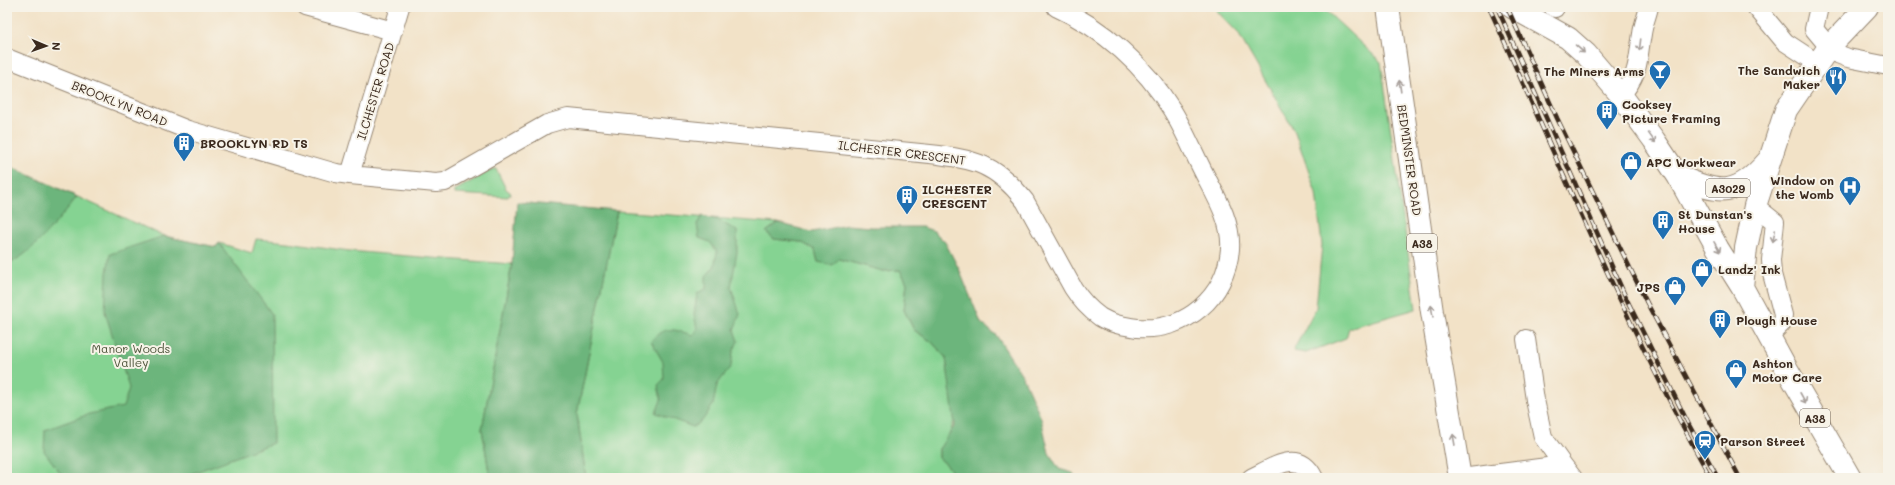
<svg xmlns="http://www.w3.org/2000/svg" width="1895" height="485" font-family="Mali,sans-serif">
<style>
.green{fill:#85d392;stroke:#607e58}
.forest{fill:#6cb57c;stroke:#54704d}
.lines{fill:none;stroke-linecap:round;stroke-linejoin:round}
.minor-casing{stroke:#968672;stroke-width:20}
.highway-casing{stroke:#968672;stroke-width:24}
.minor{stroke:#fff;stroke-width:18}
.highway{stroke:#fff;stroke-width:22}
.rail-casing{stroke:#3b2a1e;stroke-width:4.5}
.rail{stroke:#f7f3e8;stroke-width:3;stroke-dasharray:9;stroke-linecap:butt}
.oneway{stroke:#a79f9a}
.labels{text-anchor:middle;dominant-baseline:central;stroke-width:4;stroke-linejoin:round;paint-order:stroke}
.shield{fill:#f7f3e8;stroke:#73665b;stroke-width:1}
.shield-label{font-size:11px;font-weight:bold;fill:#3b2a1e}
.poi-label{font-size:12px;font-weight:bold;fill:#3b2a1e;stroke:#f7f3e8;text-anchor:start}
.street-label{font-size:12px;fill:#3b2a1e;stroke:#f7f3e8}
.park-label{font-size:12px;fill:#4e543b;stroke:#f7f3e8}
</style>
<rect width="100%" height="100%" fill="#f7f3e8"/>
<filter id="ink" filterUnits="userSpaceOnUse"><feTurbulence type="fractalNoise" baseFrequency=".025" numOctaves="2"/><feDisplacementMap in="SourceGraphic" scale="8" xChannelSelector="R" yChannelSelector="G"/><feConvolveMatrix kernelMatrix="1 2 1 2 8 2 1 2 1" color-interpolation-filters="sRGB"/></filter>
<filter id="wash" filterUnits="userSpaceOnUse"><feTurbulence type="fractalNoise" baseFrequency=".012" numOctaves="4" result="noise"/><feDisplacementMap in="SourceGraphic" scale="16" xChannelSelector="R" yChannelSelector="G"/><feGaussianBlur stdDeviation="0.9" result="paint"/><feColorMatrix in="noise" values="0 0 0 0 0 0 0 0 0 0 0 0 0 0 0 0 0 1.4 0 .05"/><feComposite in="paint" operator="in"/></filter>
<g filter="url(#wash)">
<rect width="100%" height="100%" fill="#f2e2c7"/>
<!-- green -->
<path class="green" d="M1213,7h109l59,55 35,247 -67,19 -3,10 -40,15 -13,-2 23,-43 6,-63 -6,-52 -21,-61 -57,-99z
M7,165l157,71 52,11 3,-4 33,10 4,-14c32,2 63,8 94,12 54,5 108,9 162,13l-30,165 8,49h-483z
M493,169h3l10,20 5,4 -3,4 -54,-3v-3z
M617,211l161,12 -12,9 8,7 27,3 14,8 3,12 21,-3 44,12 17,-1 7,13 -3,27 10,20 18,12 14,16 9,61 -6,16 -10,14v9l9,8 7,10 -11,2h-358l-9,-64z"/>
<!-- forest -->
<path class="forest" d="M1293,7h29l3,3 -11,2z
M7,165l70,32c-14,17 -49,63 -70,66z
M517,202l100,9 -40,203 9,64h-96l-8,-49 30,-165z
M702,216l16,4 19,11v21l-6,35 9,27 -6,16 4,11 -5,11 -2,14 -14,19 -4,20 -11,16 -9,6 -37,-14 5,-13 -3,-15 6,-6 -1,-17 -12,-21c14,-17 24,-11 42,-6l4,-7 -3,-13 3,-22 9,-4v-13l8,-9 3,-15 -7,-10 -11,-4 -2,-14z
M778,223l34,9 35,-7 24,2h51l12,4 11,11 14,27 22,54 15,12 26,40 19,43 8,35 10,16 14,4 3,5h-120l-8,-12 -9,-8v-9l16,-24 -9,-67 -14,-16 -18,-12 -10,-20 3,-27 -7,-13 -17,1 -44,-12 -7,6 -14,-3 -3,-12 -14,-8 -27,-3 -8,-7z
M164,236l52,11 3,-4 53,71 1,129 -93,35h-116l-20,-27 1,-21 44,-16 34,-7 6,-19 -24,-76 2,-39 3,-19z"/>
</g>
<g filter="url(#ink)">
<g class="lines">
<!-- minor casing -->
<g class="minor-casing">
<path id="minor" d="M305,7l88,24
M1553,7l2,1
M1756,7l29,35 32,21
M1819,7l-5,22 15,18
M1827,50l21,8 40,8
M7,58l181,72 148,43 14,2 86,8 9,-1 102,-58 21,-6 362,36c45,5 66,10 95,47l48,87c7,11 16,21 27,29 11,7 24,9 37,11 49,4 89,-31 93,-79 2,-26 -13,-51 -25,-74 -11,-21 -20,-44 -33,-65 -27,-44 -69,-82 -116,-103
M1621,95c19,-22 16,-33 21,-61 1,-9 5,-18 7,-27
M350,175l50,-168
M1755,206l20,16 -4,38 1,14 11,41 -1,8 -13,13
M1526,339l9,61 8,37 20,28
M1251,478c23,-11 48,-30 63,0
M1461,478l102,-13 10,13"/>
</g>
<!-- highway casing -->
<g class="highway-casing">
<path id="highway" d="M1388,7l44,305 28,166
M1512,7l56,31 18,16 35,41 33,45 24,36 40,73 24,38 42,77 66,114
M1678,176c41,19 59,21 90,-15
M1742,287l4,-39 9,-42 31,-96 43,-63 38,-40"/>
</g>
<!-- minor -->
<use href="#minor" class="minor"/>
<!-- highway -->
<use href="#highway" class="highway"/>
<!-- rail casing -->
<g class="rail-casing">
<path id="rail" d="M1489,7c71,158 137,320 222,471
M1497,7l129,291 63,127 29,53
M1507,7l50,111 90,185 93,175"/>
</g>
<!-- rail -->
<use href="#rail" class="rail"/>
</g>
<!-- one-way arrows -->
<defs><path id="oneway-shaft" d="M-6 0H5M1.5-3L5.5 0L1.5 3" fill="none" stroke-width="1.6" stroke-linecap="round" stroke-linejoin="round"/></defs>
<g class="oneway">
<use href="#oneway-shaft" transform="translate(1640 45) rotate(97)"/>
<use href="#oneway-shaft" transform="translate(1580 49) rotate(41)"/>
<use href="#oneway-shaft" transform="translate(1400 86) rotate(-98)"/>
<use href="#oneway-shaft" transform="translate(1652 138) rotate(54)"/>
<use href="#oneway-shaft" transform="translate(1774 236) rotate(102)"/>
<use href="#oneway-shaft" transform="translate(1717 247) rotate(60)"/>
<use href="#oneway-shaft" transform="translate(1432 311) rotate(-99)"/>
<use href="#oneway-shaft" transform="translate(1803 398) rotate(61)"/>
<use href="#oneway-shaft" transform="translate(1454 440) rotate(-100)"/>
</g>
</g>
<!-- icons -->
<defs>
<g id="bar-pin" transform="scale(1.15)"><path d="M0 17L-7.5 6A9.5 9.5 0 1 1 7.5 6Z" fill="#1f6fb2" stroke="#f7f3e8"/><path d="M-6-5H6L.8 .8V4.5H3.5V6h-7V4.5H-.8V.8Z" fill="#fff"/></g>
<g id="restaurant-pin" transform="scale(1.15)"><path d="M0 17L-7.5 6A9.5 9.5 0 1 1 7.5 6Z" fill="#1f6fb2" stroke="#f7f3e8"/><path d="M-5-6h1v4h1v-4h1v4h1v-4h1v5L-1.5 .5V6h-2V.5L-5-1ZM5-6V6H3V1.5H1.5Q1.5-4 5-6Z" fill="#fff"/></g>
<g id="building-pin" transform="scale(1.15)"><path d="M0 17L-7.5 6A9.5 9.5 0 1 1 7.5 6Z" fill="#1f6fb2" stroke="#f7f3e8"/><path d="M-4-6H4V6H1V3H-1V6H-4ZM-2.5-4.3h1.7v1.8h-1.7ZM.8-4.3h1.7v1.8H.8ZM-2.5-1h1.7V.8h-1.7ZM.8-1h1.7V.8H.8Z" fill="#fff"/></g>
<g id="shop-pin" transform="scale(1.15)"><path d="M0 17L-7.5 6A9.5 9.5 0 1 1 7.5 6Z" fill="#1f6fb2" stroke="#f7f3e8"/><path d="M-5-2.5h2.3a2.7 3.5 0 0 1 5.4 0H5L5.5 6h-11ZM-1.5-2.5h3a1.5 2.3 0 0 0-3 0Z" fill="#fff"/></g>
<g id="hospital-pin" transform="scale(1.15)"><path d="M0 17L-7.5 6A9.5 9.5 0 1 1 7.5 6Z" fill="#1f6fb2" stroke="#f7f3e8"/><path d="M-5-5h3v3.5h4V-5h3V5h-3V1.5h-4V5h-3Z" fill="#fff"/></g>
<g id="station-pin" transform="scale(1.15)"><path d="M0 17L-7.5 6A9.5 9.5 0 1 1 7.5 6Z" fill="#1f6fb2" stroke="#f7f3e8"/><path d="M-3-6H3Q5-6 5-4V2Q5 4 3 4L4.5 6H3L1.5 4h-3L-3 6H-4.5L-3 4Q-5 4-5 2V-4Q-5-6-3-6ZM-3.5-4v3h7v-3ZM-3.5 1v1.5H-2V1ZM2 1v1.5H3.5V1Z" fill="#fff"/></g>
</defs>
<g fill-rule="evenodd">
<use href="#bar-pin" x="1660" y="71"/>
<use href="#restaurant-pin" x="1836" y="77"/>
<use href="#building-pin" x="1607" y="111"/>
<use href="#building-pin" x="184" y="143"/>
<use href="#shop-pin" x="1631" y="162"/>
<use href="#hospital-pin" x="1850" y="187"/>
<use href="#building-pin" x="907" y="196"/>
<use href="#building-pin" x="1663" y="221"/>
<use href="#shop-pin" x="1702" y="269"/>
<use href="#shop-pin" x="1675" y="287"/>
<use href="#building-pin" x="1720" y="320"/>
<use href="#shop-pin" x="1736" y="370"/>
<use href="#station-pin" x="1705" y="441"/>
</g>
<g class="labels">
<!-- shield labels -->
<g class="shield">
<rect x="1706" y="179" width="44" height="18" rx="3"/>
<rect x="1407" y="234" width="30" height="18" rx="3"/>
<rect x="1800" y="409" width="30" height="18" rx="3"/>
</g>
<g class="shield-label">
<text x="1728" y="188">A3029</text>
<text x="1422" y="243">A38</text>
<text x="1815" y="418">A38</text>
</g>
<!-- poi labels -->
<g class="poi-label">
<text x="1820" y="70" text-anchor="end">The Sandwich<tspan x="1820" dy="14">Maker</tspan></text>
<text x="1644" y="71" text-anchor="end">The Miners Arms</text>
<text x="1622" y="104">Cooksey<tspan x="1622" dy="14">Picture Framing</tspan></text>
<text x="200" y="143">BROOKLYN RD TS</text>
<text x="1646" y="162">APC Workwear</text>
<text x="1834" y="180" text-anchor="end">Window on<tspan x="1834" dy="14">the Womb</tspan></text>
<text x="922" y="189">ILCHESTER<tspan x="922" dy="14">CRESCENT</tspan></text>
<text x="1678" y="214">St Dunstan's<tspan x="1678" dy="14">House</tspan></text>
<text x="1718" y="269">Landz' Ink</text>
<text x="1660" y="287" text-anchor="end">JPS</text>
<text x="1736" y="320">Plough House</text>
<text x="1752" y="363">Ashton<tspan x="1752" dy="14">Motor Care</tspan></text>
<text x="1720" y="441">Parson Street</text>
</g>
<!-- street labels -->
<g class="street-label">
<text transform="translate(375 91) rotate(-73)">ILCHESTER ROAD</text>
<text transform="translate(120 103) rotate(22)">BROOKLYN ROAD</text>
<text transform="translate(902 152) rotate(7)">ILCHESTER CRESCENT</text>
<text transform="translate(1410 160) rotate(82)">BEDMINSTER ROAD</text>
</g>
<!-- park labels -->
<g class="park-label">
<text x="131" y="348">Manor Woods<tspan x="131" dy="14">Valley</tspan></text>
</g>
</g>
<!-- margin -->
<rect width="1895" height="485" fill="none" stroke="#f7f3e8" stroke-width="24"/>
<!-- north arrow -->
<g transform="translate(46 46) rotate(92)" stroke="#f7f3e8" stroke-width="3" paint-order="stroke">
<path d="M0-3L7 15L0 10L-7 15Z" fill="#3b2a1e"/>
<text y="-6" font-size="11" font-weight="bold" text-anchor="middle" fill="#3b2a1e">N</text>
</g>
</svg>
